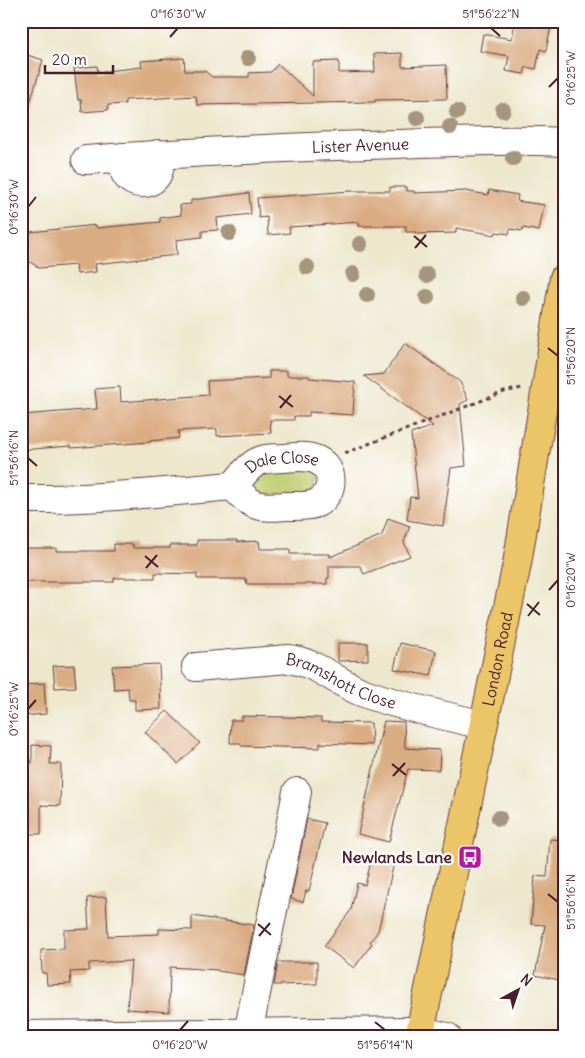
<svg xmlns="http://www.w3.org/2000/svg" width="585" height="1058" font-family="Delius,sans-serif">
<style>
.green{fill:#bcca6c;stroke:#83744c}
.building{fill:#daac82}
.lines{fill:none;stroke-linecap:round;stroke-linejoin:round}
.minor-casing{stroke:#623d43;stroke-width:30}
.major-casing{stroke:#623d43;stroke-width:30}
.path{stroke:#623d43;stroke-width:3;stroke-dasharray:4 4;stroke-linecap:butt}
.minor{stroke:#fff;stroke-width:28}
.major{stroke:#ecc569;stroke-width:28}
.tree{fill:#a6957e}
.ticks{fill:none;stroke:#4a1f2b;stroke-width:2}
.labels{text-anchor:middle;dominant-baseline:central;stroke-width:4.5;stroke-linejoin:round;paint-order:stroke}
.street-label{font-size:16px;fill:#4a1f2b;stroke:#fff}
.poi-label{font-size:16px;font-weight:bold;fill:#4a1f2b;stroke:#fff;text-anchor:end}
.neatline{fill:none;stroke:#4a1f2b;stroke-width:2}
.ticks-label{font-size:12px;text-anchor:middle;fill:#4a1f2b}
</style>
<rect width="100%" height="100%" fill="#fff"/>
<filter id="ink" filterUnits="userSpaceOnUse"><feTurbulence type="fractalNoise" baseFrequency=".02" numOctaves="2"/><feDisplacementMap in="SourceGraphic" scale="10" xChannelSelector="R" yChannelSelector="G"/><feConvolveMatrix kernelMatrix="1 2 1 2 8 2 1 2 1" color-interpolation-filters="sRGB"/></filter>
<filter id="wash" filterUnits="userSpaceOnUse"><feTurbulence type="fractalNoise" baseFrequency=".0096" numOctaves="4" result="noise"/><feDisplacementMap in="SourceGraphic" scale="20" xChannelSelector="R" yChannelSelector="G"/><feGaussianBlur stdDeviation="1.12" result="paint"/><feColorMatrix in="noise" values="0 0 0 0 0 0 0 0 0 0 0 0 0 0 0 0 0 1.4 0 .05"/><feComposite in="paint" operator="in"/></filter>
<g filter="url(#wash)">
<rect width="100%" height="100%" fill="#ede7cc"/>
<!-- green -->
<path class="green" d="M306,465l14,9 -4,20h-65l-1,-18z"/>
<g id="blocks">
<!-- building -->
<path class="building" d="M515,21h37l-6,30 -6,-2 -4,20 -10,-2 -2,7 -18,-3 3,-15 -29,-5 3,-17 29,5z
M21,53l22,7 -17,56 -5,-1z
M402,53v14l44,-2 1,34 -72,1v2l-178,3 -1,-9 -71,4v4l-17,1v5l-26,2 -1,-12h-3l-4,-32 23,-2 1,6 44,-5 -1,-6 43,-3 1,13h20l7,6h37v-4l22,-1 7,-8 35,32v-34l26,-1v12l36,-1 -1,-18z
M390,187h17v4h7v2l52,-2 22,4 1,-5 29,5 -1,6 27,4 -5,26 -16,-3 -1,3 -12,-2 -1,5 -13,-2 -1,3 -39,-7v5l-40,1v-2h-10v-6h-47v-4l-70,5 1,6 -22,2 -1,-18 -8,1 -2,-20 94,-7h39z
M249,193l2,21 -34,4 1,12 -16,1v6l-26,3 1,15 -82,9 1,8 -19,2 -1,-9 -37,3 -18,-12v-23l75,-8 1,3 63,-6v-4l21,-3 -1,-10 11,-1v-4z
M405,343l55,39 8,18 -8,4 6,62 -15,2 -8,58 -36,-6 3,-23 8,1 -7,-64 22,-8 -69,-50 20,-2z
M269,371h18v5h22v2l46,4 -2,33 -44,-3v4h-15v4h-24l1,13 -54,3v-7l-39,2 1,7 -29,3v1l-79,6v-2l-50,4v-35l76,-6 -2,-20 25,-2 1,15 87,-7 -1,-14 62,-3z
M388,518l22,8 -6,16 6,14 -46,18 -4,-8h-31v12h-2v6h-80l-1,-5h-49v-5l-42,-1v5h-41v4h-93v-34h35v3h58v-7h19v4h37v-3h27v-5h40v2l22,-1 1,8h30v5h40v3l52,-22z
M338,643h30v17l-30,1z
M400,643l36,8 -5,25 -37,-7z
M159,664l2,45 -26,1v-10h-6l-1,-12 -14,1 -2,-23z
M74,665l2,22 -21,1 -2,-22z
M44,683l2,31 -25,2v-31z
M167,711l33,32 -22,21 -33,-32z
M242,716l79,2v4l50,1 1,22 -52,-2v5l-79,-2v-3h-11l1,-23h11z
M384,721l20,1 1,26 35,2 -1,20 -31,-1 -19,73 -31,-8z
M32,745l19,1 -1,18h11l-1,42 -19,-1v29h-20v-47h4l1,-24h6z
M307,819l18,4 -16,68h-3l-3,11 -12,-3z
M550,839l14,1v141l-29,-6 10,-50 -14,-1 4,-48 12,1z
M372,858l22,5 -16,68 -8,11 2,2 -18,24 -30,-22 27,-36 6,-27 8,2z
M106,897l2,39 51,-2v-5l33,1v-14l62,9 -10,50 -26,-4v-1l-48,-3 -1,45 -42,-3 4,-48 -42,2v8l-19,1 1,12 -24,1 -1,-12h-4l-1,-23 23,-1v-19l25,-1 -2,-31z
M278,962h39v22l-43,1z"/>
</g>
</g>
<g filter="url(#ink)">
<use href="#blocks" fill-opacity="0" stroke="#623d43" stroke-width="1"/>
<g class="lines">
<!-- minor casing -->
<g class="minor-casing">
<g id="minor">
<path d="M123,157c0,5 0,11 2,16 7,14 30,14 34,-3 1,-4 -1,-11 -1,-16"/>
<path id="s1" d="M86,160c103,-8 207,-13 311,-16 55,-2 111,-5 167,-2"/>
<path id="s2" d="M21,499c71,1 142,-7 212,-13 8,-8 14,-19 24,-24 8,-4 18,-4 27,-4 11,-1 22,-3 33,2 19,9 17,34 0,43 -9,4 -21,3 -30,3 -28,2 -35,2 -54,-20"/>
<path id="s3" d="M196,667l92,-8c29,3 49,24 76,34 38,14 79,22 119,32"/>
<path d="M248,1033l49,-241"/>
<path d="M21,1035l400,-4 26,6"/>
</g>
</g>
<!-- major casing -->
<g class="major-casing">
<g id="major">
<path id="s4" d="M419,1037l98,-473 47,-286"/>
</g>
</g>
<!-- path -->
<path class="path" d="M345,453l159,-61 18,-4"/>
<!-- minor -->
<use href="#minor" class="minor"/>
<!-- major -->
<use href="#major" class="major"/>
</g>
<!-- trees -->
<g class="tree">
<circle cx="248" cy="58" r="8"/>
<circle cx="503" cy="110" r="8"/>
<circle cx="457" cy="112" r="8"/>
<circle cx="417" cy="118" r="8"/>
<circle cx="450" cy="127" r="8"/>
<circle cx="513" cy="158" r="8"/>
<circle cx="229" cy="233" r="8"/>
<circle cx="360" cy="244" r="8"/>
<circle cx="307" cy="267" r="8"/>
<circle cx="353" cy="274" r="8"/>
<circle cx="427" cy="275" r="8"/>
<circle cx="367" cy="295" r="8"/>
<circle cx="427" cy="297" r="8"/>
<circle cx="523" cy="298" r="8"/>
<circle cx="499" cy="818" r="8"/>
</g>
</g>
<!-- ticks -->
<path class="ticks" d="M491,28l9,8M170,37l8,-9M549,87l9,-9M28,207l8,-10M414,236l13,11M415,248l11,-13M548,348l10,8M279,396l14,11M280,408l11,-13M28,458l9,8M145,556l13,11M146,568l11,-13M549,590l9,-10M527,604l13,11M528,616l11,-14M28,709l8,-9M392,764l14,11M393,776l12,-13M548,894l10,8M258,924l13,11M259,936l11,-13M375,1022l10,8M180,1030l8,-9"/>
<!-- icons -->
<defs>
<g id="bus-square" transform="scale(1.25)"><rect x="-9" y="-9" width="18" height="18" rx="4" fill="#b5179e" stroke="#fff"/><path d="M-5-6H5V4H4V6H2V4H-2V6H-4V4H-5ZM-3.5-4V0h7V-4ZM-3.5 1.2v1.5H-2V1.2ZM2 1.2v1.5H3.5V1.2Z" fill="#fff"/></g>
</defs>
<g fill-rule="evenodd">
<use href="#bus-square" x="470" y="857"/>
</g>
<g class="labels">
<!-- street labels -->
<g class="street-label">
<text stroke="none"><textPath href="#s1" startOffset="275">Lister Avenue</textPath></text>
<text stroke="none"><textPath href="#s2" startOffset="272">Dale Close</textPath></text>
<text stroke="none"><textPath href="#s4" startOffset="386">London Road</textPath></text>
<text stroke="none"><textPath href="#s3" startOffset="150">Bramshott Close</textPath></text>
</g>
<!-- poi labels -->
<g class="poi-label">
<text x="452" y="857">Newlands Lane</text>
</g>
</g>
<!-- margin -->
<rect width="585" height="1058" fill="none" stroke="#fff" stroke-width="55"/>
<!-- north arrow -->
<g transform="translate(518 990) rotate(40)" stroke="#ffffff" stroke-width="4" paint-order="stroke">
<path d="M0-4L9 19L0 12L-9 19Z" fill="#4a1f2b"/>
<text y="-8" font-size="14" font-weight="bold" text-anchor="middle" fill="#4a1f2b">N</text>
</g>
<!-- scale -->
<path d="M45 65v8h68v-8" fill="none" stroke="#4a1f2b" stroke-width="2.5"/>
<text x="52" y="65" font-size="15" fill="#4a1f2b" stroke="#ffffff" stroke-width="4" paint-order="stroke">20 m</text>
<rect x="28" y="28" width="530" height="1002" class="neatline"/>
<g class="ticks-label">
<text x="178" y="18">0°16'30"W</text>
<text x="491" y="18">51°56'22"N</text>
<text transform="translate(571 78) rotate(-90)" y="4">0°16'25"W</text>
<text transform="translate(14 207) rotate(-90)" y="4">0°16'30"W</text>
<text transform="translate(571 356) rotate(-90)" y="4">51°56'20"N</text>
<text transform="translate(14 458) rotate(-90)" y="4">51°56'16"N</text>
<text transform="translate(571 580) rotate(-90)" y="4">0°16'20"W</text>
<text transform="translate(14 709) rotate(-90)" y="4">0°16'25"W</text>
<text transform="translate(571 902) rotate(-90)" y="4">51°56'16"N</text>
<text x="180" y="1049">0°16'20"W</text>
<text x="385" y="1049">51°56'14"N</text>
</g>
</svg>
